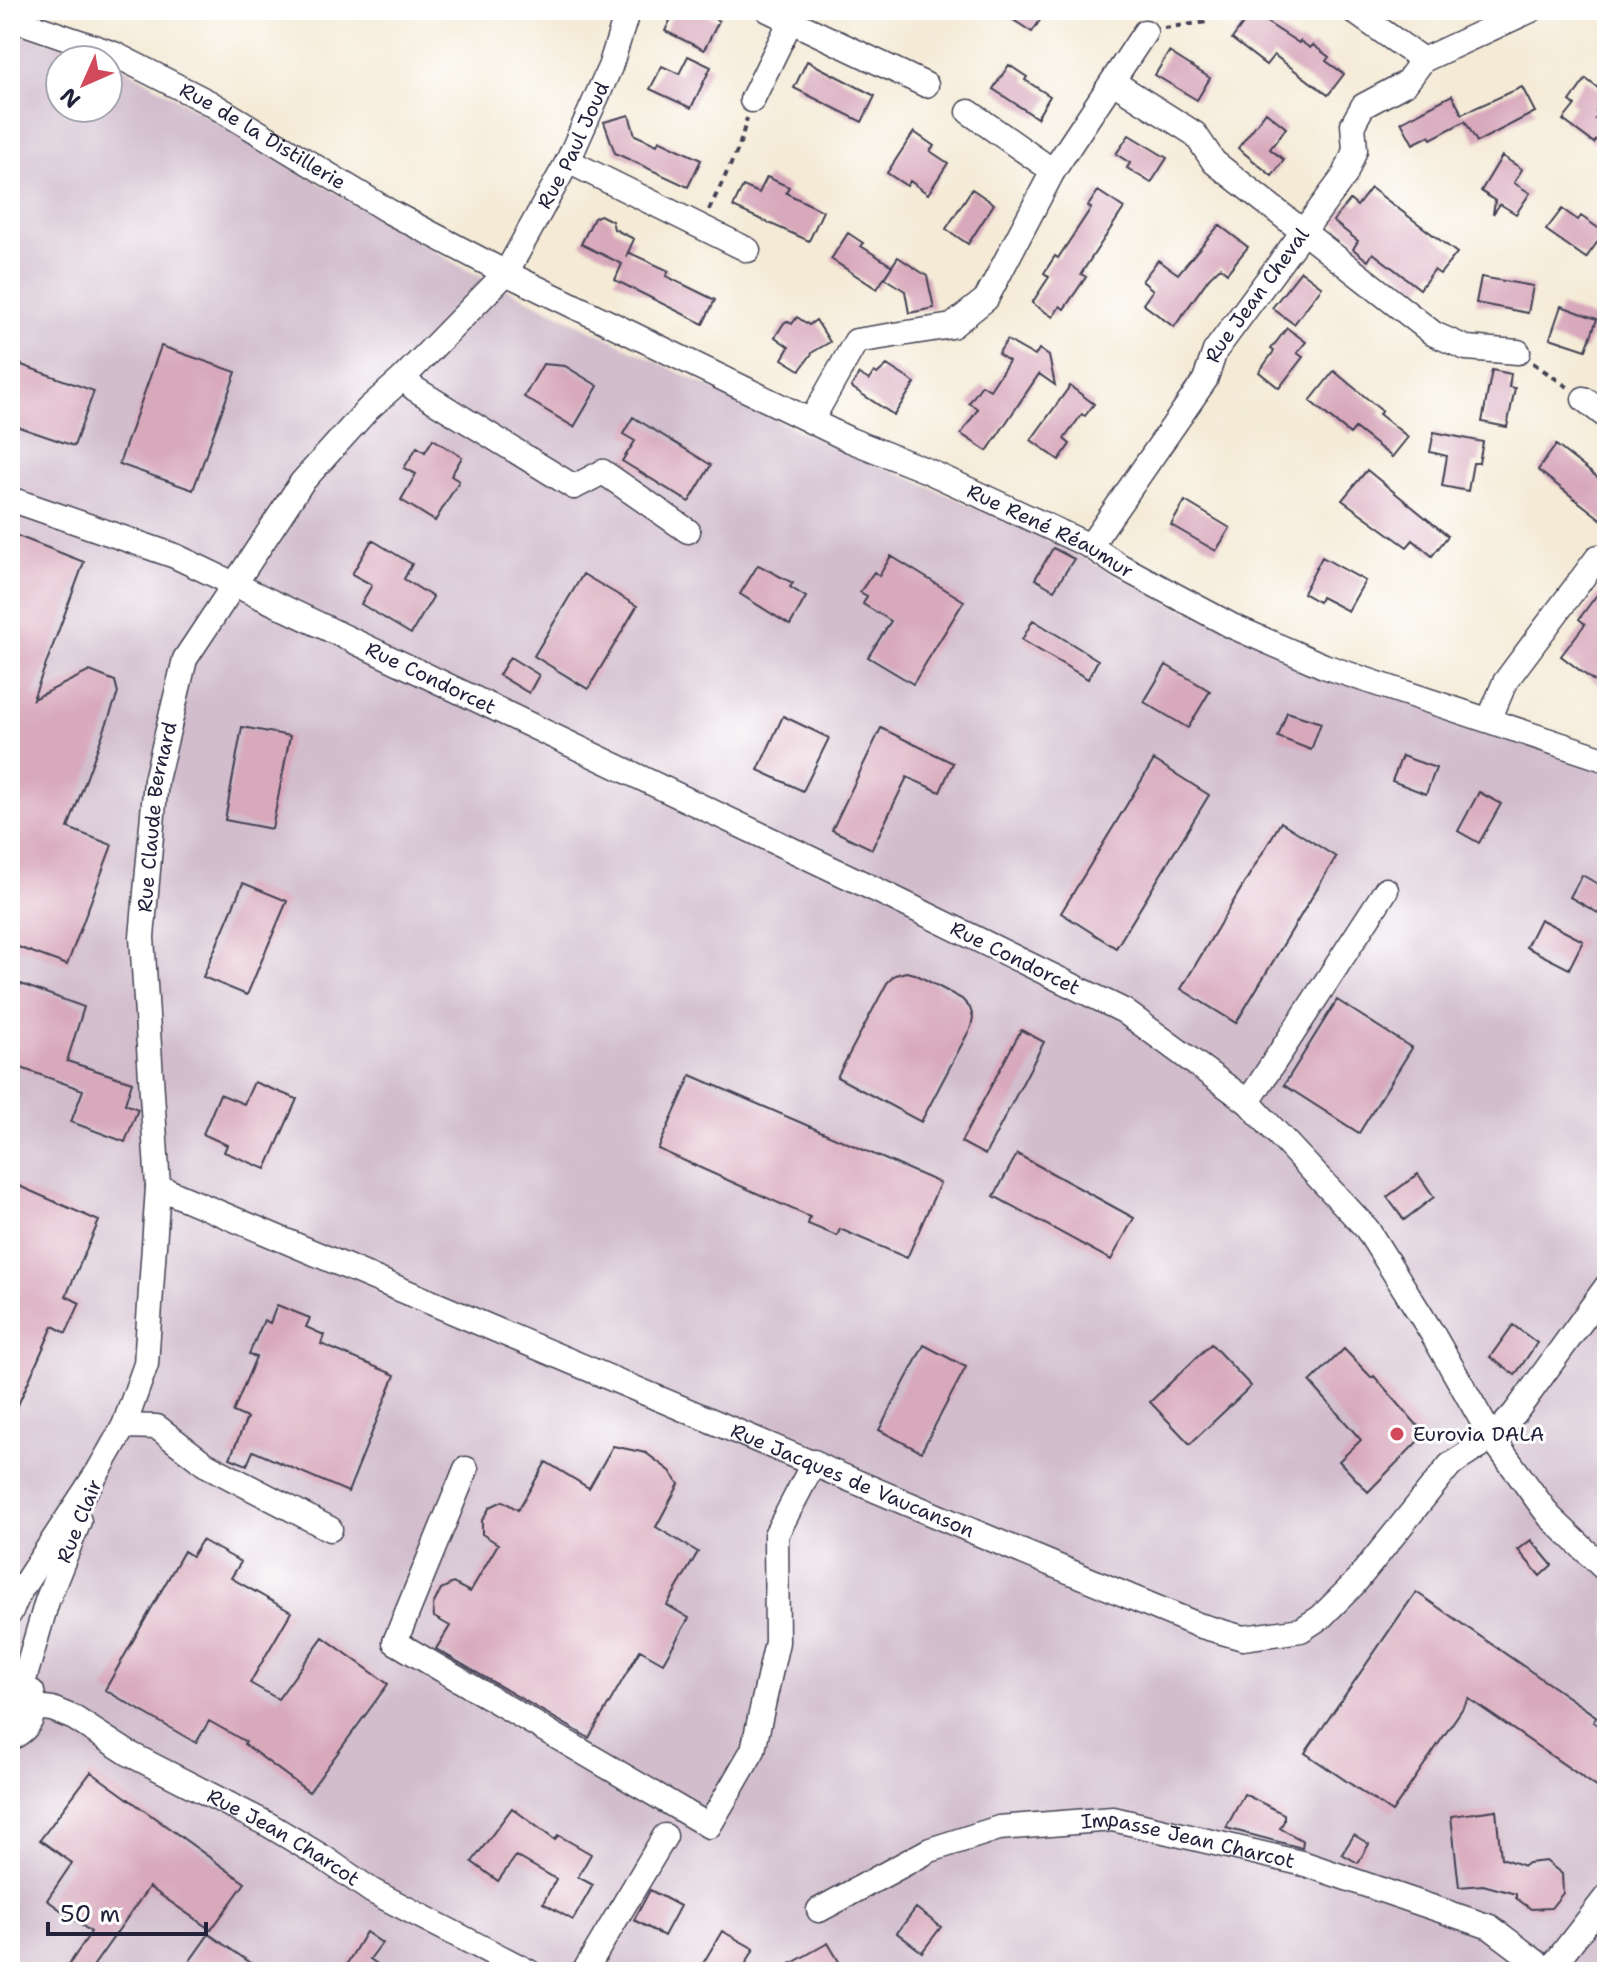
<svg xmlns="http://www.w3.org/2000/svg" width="1617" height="1982" font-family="'Shantell Sans',sans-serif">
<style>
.industrial{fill:#d1bdcc;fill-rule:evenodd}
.building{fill:#d8a8bb}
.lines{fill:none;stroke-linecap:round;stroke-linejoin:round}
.minor-casing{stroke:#424052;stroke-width:27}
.path{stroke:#424052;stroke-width:4;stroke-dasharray:6 6;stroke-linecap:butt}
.minor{stroke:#fff;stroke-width:24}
.poi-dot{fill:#d1495b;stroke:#fff;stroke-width:3}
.labels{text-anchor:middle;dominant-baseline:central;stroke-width:6;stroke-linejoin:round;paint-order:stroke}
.street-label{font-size:20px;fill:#22223b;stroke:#fff}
.poi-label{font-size:20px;fill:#22223b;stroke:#fff;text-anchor:start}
</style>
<rect width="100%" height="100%" fill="#fff"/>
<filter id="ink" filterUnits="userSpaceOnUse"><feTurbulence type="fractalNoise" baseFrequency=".0125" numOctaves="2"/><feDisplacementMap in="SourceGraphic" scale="16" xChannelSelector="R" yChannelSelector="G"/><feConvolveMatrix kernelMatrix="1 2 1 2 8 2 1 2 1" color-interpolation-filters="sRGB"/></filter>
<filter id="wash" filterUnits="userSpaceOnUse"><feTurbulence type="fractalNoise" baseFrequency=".006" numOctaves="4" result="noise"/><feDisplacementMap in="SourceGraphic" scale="32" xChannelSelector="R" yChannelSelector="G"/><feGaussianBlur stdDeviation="1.8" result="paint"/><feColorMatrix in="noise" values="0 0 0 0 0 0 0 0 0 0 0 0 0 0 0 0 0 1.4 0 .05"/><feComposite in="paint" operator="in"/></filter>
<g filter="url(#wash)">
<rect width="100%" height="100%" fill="#f4ead6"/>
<!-- industrial -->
<path class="industrial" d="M10,31l100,28 351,208 365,177 70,28 158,71 129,66 424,156v1207h-1597zM60,60h48v48h-48z"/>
<g id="blocks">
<!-- building -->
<path class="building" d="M675,10h22l22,11 -15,29 -39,-19z
M998,10h49l-15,22z
M1257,16l42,27 1,-2 10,7 3,-3 16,12 -3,4 18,13 -16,21 -54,-40 -8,10 -34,-26 16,-22 5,4z
M1169,52l41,26 -13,22 -42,-25z
M688,56l23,11 -20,41 -41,-19 12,-23 17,8z
M807,61l68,35 -13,26 -68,-34z
M1009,65l18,12 -2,3 25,16 -13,22 -44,-29z
M1586,79l21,16 -11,16 3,3 -4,5 11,8 -12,16 -31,-23 12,-15 -5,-4z
M1522,87l13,25 -58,30 -12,-21 -34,18 -2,-3 -16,8 -12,-22 51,-27 10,19z
M1266,112l20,16 -16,21 14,11 -12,16 -34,-28z
M629,115l6,20 22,10 2,-5 42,20 -13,27 -73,-34 -11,-31z
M914,132l20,14 -4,5 18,12 -20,31 -18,-13 -3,5 -20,-13z
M1129,135l38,23 -16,25 -24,-15 3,-5 -14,-9z
M1502,156l20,13 -8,14 16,10 -14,21 -16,-10 -7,10 2,-13 -14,-10z
M767,177l22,10 -3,6 37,18 -14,30 -76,-34 10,-21 16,7z
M1371,188l86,65 -17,21 -6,-4 -14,19 -47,-36 -5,8 -15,-12 5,-8 -25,-20 17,-21 7,6z
M972,189l22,15 -26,40 -22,-15z
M1098,191l26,17 -43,66 5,3 -22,32 -4,-3 -7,11 -21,-14 17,-26 -5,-4 11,-17 3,2 33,-50 -3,-2z
M1562,209l16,11 3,-4 20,14v7l-15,21 -40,-28z
M600,215l12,6 2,8 20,10 -8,18 2,-5 41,19 -3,5 49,24 -12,24 -88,-44 7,-16 -41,-20 13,-26z
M1219,225l29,22 -21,26 -7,-6 -11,11 -35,49 -31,-23 10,-14 -11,-9 16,-21 20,14z
M848,233l15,10 -2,3 31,20 -15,23 -46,-30z
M898,257l29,19 7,32 -25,5 -4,-22 -21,-13z
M1301,271l21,16 -28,37 -22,-16z
M1481,277l52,9 -5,27 -52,-10z
M1561,306l36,13 -11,31 -36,-12z
M797,317l12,8 7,-5 14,22 -17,10 -13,18 -18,-11 7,-12 -14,-10 9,-14 3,-2 5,3z
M1287,328l19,14 -9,11 6,4 -24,31 -20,-16 15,-21 -3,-2z
M1007,340l28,16 4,-7 10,7 6,29 -16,-11 -52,77 -26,-17 17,-25 -9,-6 13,-18 8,5 19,-29 -11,-7z
M161,346l75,26 -43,118 -74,-26z
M16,363l78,28 -20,55 -64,-22v-44z
M543,364l22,2 33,20 -24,41 -50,-30z
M887,365l28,18 -21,32 -43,-28 8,-13 10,6 5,-8 3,2z
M1492,370l19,4 -2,13 6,1 -8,39 -25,-5z
M1334,371l48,40 -3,3 29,23 -16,20 -37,-29 -5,6 -40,-33z
M1070,386l24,18 -9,12 -3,-2 -18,25 6,5 -11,16 -28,-20z
M633,417l78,48 -22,37 -67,-41 13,-20 -12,-7z
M1434,432l49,10 -4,21h-6l-5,28 -26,-5 5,-30 -17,-4z
M433,439l29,18 -11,19 8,5 -24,40 -34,-21 15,-26 -12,-6 13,-21 8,5z
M1556,445l51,40v39l-69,-54z
M1367,470l81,66 -16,20 -19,-16 -6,7 -65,-47z
M1185,501l45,27 -14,23 -45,-26z
M10,533l74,29 -51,137 57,-28 25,10 3,12 -50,135 44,17 -45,120 -57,-21z
M372,540l40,24 -8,15 29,18 -22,37 -50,-30 11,-19 -20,-11z
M1053,548l21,11 -20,31 -19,-11z
M891,556l73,45 -51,83 -45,-27 23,-36 -28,-17 4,-8 -7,-4 14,-20 5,4z
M1322,557l43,24 -17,30 -27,-14 -2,5 -16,-9z
M758,565l35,18 -3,4 16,10 -16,28 -50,-31z
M583,574l54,32 -49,83 -54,-33z
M1607,581v110l-46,-35 24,-32 -6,-5z
M1033,620l65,40 -10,19 -66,-39z
M510,657l29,18 -10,18 -30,-18z
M1166,665l44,26 -22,37 -44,-26z
M1287,712l34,11 -10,27 -33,-13z
M783,716l46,22 -26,53 -45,-21z
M242,727l48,9 -18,93 -47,-9z
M881,728l72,35 -13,29 -33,-15 -35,72 -40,-19z
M1402,756l34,12 -10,26 -34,-13z
M1154,760l55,35 -93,153 -55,-35z
M1479,792l22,12 -22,39 -21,-12z
M1281,822l55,35 -100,166 -55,-34z
M1582,875l25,14v29l-37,-21z
M243,883l44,18 -40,94 -44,-18z
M1540,919l43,22 -14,28 -43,-22z
M906,972l9,2 47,25 8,9 3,9 -2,10 -50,95 -84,-45 50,-94 8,-8z
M10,980l74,27 -17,54 65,21 -7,22 13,5 -13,33 -54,-20 12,-32 -73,-26z
M1337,1000l75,48 -53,85 -75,-48z
M1021,1030l23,12 -59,113 -24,-13z
M691,1075l249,108 -33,75 -67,-29 -3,7 -29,-12 2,-7 -152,-68z
M254,1082l43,17 -31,70 -42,-17 3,-7 -24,-11 17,-40 24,10z
M1017,1154l117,64 -23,42 -117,-64z
M1418,1174l16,23 -30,23 -17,-23z
M10,1182l89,39 -33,75 14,7 -14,30 -13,-7 -43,97z
M277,1305l33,13 -4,9 18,8 -3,9 74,31 -47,117 -95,-41 -6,14 -17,-7 17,-40 -14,-6 23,-55 -7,-3 15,-34 6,3z
M1513,1325l24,18 -22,32 -25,-18z
M1211,1344l40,42 -61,58 -40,-42z
M924,1345l42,22 -45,85 -42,-22z
M1344,1349l28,29 2,-2 51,58 -57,58 -29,-31 22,-21 -51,-58z
M613,1446l33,7 24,18 9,13 -23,43 42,25 -31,53 22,13 -26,45 -23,-13 -51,88 -153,-89 14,-23 -16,-9 -1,-12 8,-16 12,-6 17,9 28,-48 -16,-10v-14l8,-13 13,-6 15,9 28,-48 43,26z
M202,1540l39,22 -10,16 60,34 -41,71 28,16 45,-62 65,47 -79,108 -65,-48 2,-2 -37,-21 -13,22 -91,-53 79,-139 8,5z
M1531,1540l21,25 -12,11 -22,-26z
M1416,1592l181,125 -4,5 14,10v62l-138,-95 -77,113 -87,-59z
M91,1772l154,111 -34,47 -62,-43 -60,85h-25l27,-40 -44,-32 25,-37 -32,-23z
M1244,1794l40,20v7l-4,7 23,13 -1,7 -76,-20z
M512,1808l43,32 3,-5 33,19 -13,23 15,8 -20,35 -30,-17 13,-24 -40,-23 -18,25 -26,-19z
M1496,1810l5,48 23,8 4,-3 18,-2 16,13 1,19 -12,15 -20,1 -15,-11v-4l-33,-9 -24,2 -8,-71z
M1354,1835l15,9 -11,19 -16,-9z
M650,1890l30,16 -16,30 -30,-16z
M916,1908l25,19 -19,25 -25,-19z
M722,1931l32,18 -13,23h-43z
M366,1932l16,11 -12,16 19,13h-47z
M209,1934l17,12 38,26h-82z
M828,1943l13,22 -13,7h-52z"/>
</g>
</g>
<g filter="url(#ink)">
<use href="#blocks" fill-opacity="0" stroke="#424052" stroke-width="2"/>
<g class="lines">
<!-- minor casing -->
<g class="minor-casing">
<g id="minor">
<path d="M768,10l158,75"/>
<path d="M1352,10l71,50 108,-50"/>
<path id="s1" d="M10,18l104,36 96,49 180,109 116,61 344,167 78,31 162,75 30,20 112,60 92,40 283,94"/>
<path d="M1113,82l82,52 19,28 220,172 32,14 52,4"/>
<path d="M752,100l44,-90"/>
<path d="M568,161l180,89"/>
<path d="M1053,171l92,-139"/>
<path d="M403,378l12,11 159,98 29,-15 85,59"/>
<path d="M1584,399l23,18"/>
<path d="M811,421l45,-80 96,-15 34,-27 67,-128 -84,-59"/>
<path id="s2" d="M10,499l165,57 714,340 235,115 124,91 119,127 65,104 60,105 58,79 57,54"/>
<path id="s3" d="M1090,546l115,-166 10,-29 130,-176 10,-25 -2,-26 10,-18 43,-23 17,-23"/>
<path d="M1489,720l16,-38 93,-125"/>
<path d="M1248,1102l138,-212"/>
<path id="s4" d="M158,1187l831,351 209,87 45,13 58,-8 20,-13 33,-33 96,-119 42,-27 23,-25 92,-127"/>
<path d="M124,1426l33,1 48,37 125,65"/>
<path d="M466,1469l-71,173 314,184 44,-76 24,-108 -1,-107 38,-73"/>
<path id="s5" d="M10,1613l10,-22 79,-121 25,-44 22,-62 12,-177 -16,-250 14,-157 29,-121 117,-177 66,-73 35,-31 103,-105 62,-112 42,-94 18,-57"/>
<path d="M24,1680l23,-79 32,-80"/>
<path id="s6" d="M35,1707l17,2 22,9 54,35 141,72 55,33 48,33 157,81"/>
<path d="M10,1738c20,-8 28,-26 22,-46"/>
<path id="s7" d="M819,1910l111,-60 69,-22 114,-9 192,45 185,63 58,44"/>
<path d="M584,1972l81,-136"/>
<path d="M1548,1972l59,-76"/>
</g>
</g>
<!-- path -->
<path class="path" d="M1164,28l43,-6 8,-12
M709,210l30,-63 8,-29
M1533,363l36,25"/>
<!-- minor -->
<use href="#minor" class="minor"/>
</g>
</g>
<!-- markers -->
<circle class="poi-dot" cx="1397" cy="1434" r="8"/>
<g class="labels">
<!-- street labels -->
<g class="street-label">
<text stroke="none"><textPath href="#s1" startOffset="280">Rue de la Distillerie</textPath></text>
<text stroke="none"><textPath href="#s5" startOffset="1644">Rue Paul Joud</textPath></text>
<text stroke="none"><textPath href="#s3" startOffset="302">Rue Jean Cheval</textPath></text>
<text stroke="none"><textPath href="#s1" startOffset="1162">Rue René Réaumur</textPath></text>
<text stroke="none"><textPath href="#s2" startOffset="458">Rue Condorcet</textPath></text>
<text stroke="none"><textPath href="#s5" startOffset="834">Rue Claude Bernard</textPath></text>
<text stroke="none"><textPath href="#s2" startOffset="1106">Rue Condorcet</textPath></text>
<text stroke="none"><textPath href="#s4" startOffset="754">Rue Jacques de Vaucanson</textPath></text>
<text transform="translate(79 1521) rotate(-68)">Rue Clair</text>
<text stroke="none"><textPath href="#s6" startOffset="282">Rue Jean Charcot</textPath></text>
<text stroke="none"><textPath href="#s7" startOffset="390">Impasse Jean Charcot</textPath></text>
</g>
<!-- poi labels -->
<g class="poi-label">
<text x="1413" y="1434">Eurovia DALA</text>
</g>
</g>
<!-- margin -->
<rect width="1617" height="1982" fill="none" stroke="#fff" stroke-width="40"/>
<!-- north arrow -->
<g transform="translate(84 84) rotate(225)"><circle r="38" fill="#ffffff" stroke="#a7a7b1" stroke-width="2"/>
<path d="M0-6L14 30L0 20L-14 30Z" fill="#d1495b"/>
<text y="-12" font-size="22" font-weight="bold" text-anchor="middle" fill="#22223b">N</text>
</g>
<!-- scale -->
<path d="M48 1922v12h158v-12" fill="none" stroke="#22223b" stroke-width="4"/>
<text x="60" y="1922" font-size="24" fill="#22223b" stroke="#ffffff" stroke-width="6" paint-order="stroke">50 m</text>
</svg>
